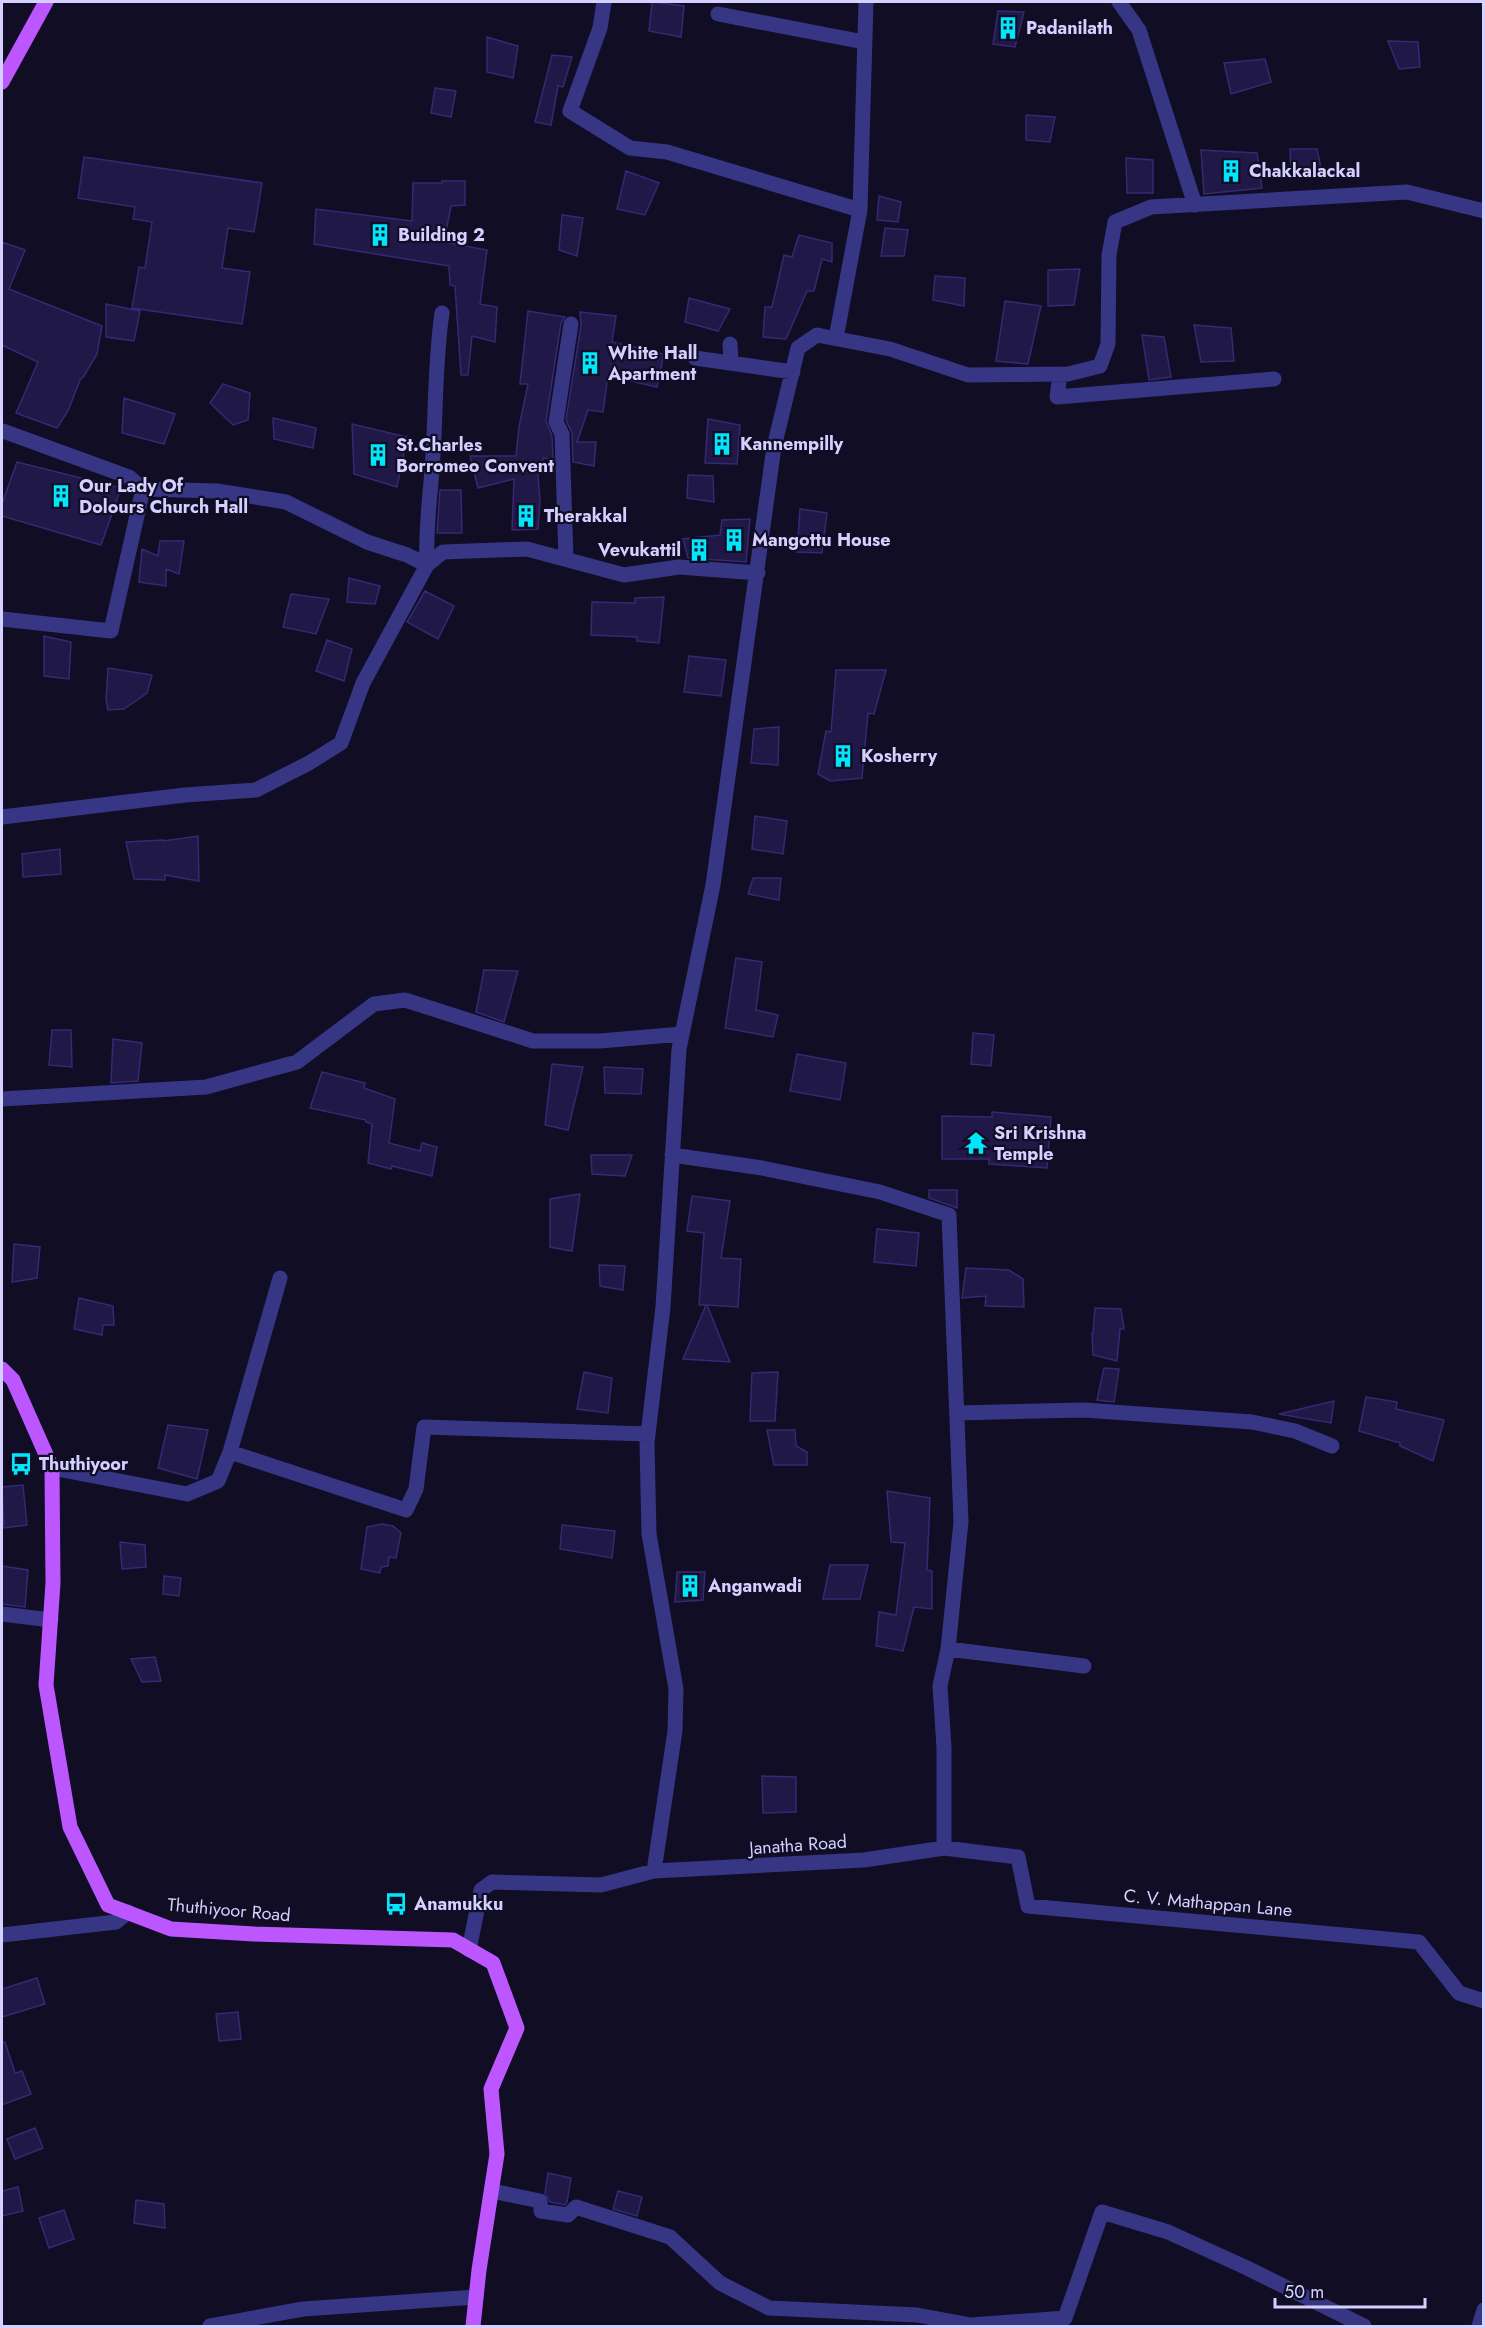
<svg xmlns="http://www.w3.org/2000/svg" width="1485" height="2328" font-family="Jost,sans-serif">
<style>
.building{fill:#201846;stroke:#362973;stroke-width:1.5}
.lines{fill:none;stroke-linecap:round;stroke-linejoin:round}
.minor{stroke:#373685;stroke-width:15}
.major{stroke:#bc57ff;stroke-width:15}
.labels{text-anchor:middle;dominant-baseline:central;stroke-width:4.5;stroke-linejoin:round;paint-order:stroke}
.poi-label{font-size:18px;font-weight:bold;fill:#d4d0ff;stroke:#100d24;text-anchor:start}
.street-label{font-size:18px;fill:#d4d0ff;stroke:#100d24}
</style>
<rect width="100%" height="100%" fill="#100d24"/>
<!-- building -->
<path class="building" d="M652,2l32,4 -3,31 -32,-6z
M998,11l26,1 -9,35 -22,-3z
M487,37l31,9 -5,32 -26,-6z
M1388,41l30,1 2,25 -21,2z
M552,55l20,2 -9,30 -5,-1 -7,39 -16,-3z
M1265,59l6,23 -40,12 -7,-31z
M435,88l21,3 -5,26 -20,-4z
M1026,115l29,2 -5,25 -24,-2z
M1290,149h27l4,18 -30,3z
M1201,150l56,3 5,35 -58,6z
M84,157l178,26 -8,49 -26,-4 -6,40 28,4 -8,52 -110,-16 7,-41 6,1 7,-46 -19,-3 2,-12 -57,-9z
M1126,158l27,2v33h-26z
M626,171l33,12 -14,32 -28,-6z
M442,181h23v24l-14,1 -7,36 43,8 -7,54 17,3 -2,35 -23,-6 -4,39h-7l-6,-89 -5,-1 -1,-19 -135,-22 2,-35 96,12 1,-38h29z
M879,196l22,6 -3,20 -21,-2z
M562,215l21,3 -6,38 -18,-6z
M885,228l23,2 -4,26h-23z
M799,235l33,8v19l-10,-3 -8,32h-7l-21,48 -23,-2 2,-30h7l12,-52 8,2z
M2,242l23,8 -16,39 93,37 -5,28 -13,22 -4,4 -12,31 -11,17 -41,-15 22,-51 -36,-17z
M1080,269l-6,36 -26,1v-36z
M935,276l30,2 -1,28 -31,-6z
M689,298l41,11 -12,22 -33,-9z
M1005,301l36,5 -13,58 -32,-3z
M106,304l34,7 -6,30 -28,-4z
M528,311l37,6 -4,6 -15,98 6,15 1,23 -10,-1v5l-6,-1 3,40 -2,27 -26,1 2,-51 -36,9 -8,-32h46l3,-29 9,-43h-8z
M580,312l36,4 -4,26 52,12 -7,33 -49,-11 -5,36 -15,-2 -11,32h19l-2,24 -21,-4 -1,-29 -6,-13 15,-95z
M1194,325l37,3 3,33 -33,1z
M1142,335l22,2 7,40 -22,3z
M223,384l27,9 -2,27 -15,5 -23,-22z
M124,398l51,16 -11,30 -42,-11z
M273,418l43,10 -3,20 -39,-9z
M708,419l32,6 -3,39 -32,-1z
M352,424l55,13 -10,50 -43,-13z
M17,462l104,26 -20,57 -99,-29v-12z
M688,475l25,1 1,26 -27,-4z
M440,490h21l1,43h-25z
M800,509l27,4 -5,40 -25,-1z
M750,519l-4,43 -58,-4 -5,-19 37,-4 2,-15z
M160,541h24l-5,33 -13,-5v17l-27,-4 3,-33 16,7z
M349,578l31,8 -5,18 -28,-2z
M425,591l29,15 -16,33 -31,-17z
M291,594l38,5 -13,35 -33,-7z
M664,597l-5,46 -22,-2v-4l-46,-2 1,-33 43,1v-5z
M44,636l27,6 -2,37 -25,-3z
M327,640l25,9 -8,32 -28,-10z
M689,656l37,4 -5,36 -37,-4z
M108,668l44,7 -5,18 -23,16 -16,1 -2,-10z
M836,670h50l-12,44 -6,-1 -6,65 -32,3 -12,-7 8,-43 5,1z
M779,727l-1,38 -27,-2 3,-34z
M755,816l32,5 -4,33 -31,-5z
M198,836l1,45 -34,-6v5l-31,-1 -8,-37 37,-2v1z
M60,849l1,25 -38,3 -1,-23z
M753,878h28l-2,22 -31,-6z
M736,958l26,4 -6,48 22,5 -5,22 -48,-9z
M484,970l34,1 -14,51 -28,-10z
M52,1030h19l1,37 -23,-2z
M973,1033l21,2 -3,31 -20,-2z
M113,1039l29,4 -4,38 -27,2z
M797,1054l49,9 -6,37 -50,-9z
M552,1064l31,3 -15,63 -23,-5z
M604,1067l39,2 -2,25 -36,-1z
M322,1072l43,11 -1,5 31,11 -6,44 31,8 2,-8 15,4 -5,29 -40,-10 -1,3 -23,-6 4,-39 -6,-2v-2l-56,-12z
M992,1112l59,5 -4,51 -58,-4v-5h-47v-43l50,1z
M591,1155h41l-7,21 -33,-2z
M929,1190h28v18l-28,-10z
M580,1194l-8,57 -22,-4v-48z
M692,1196l38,5 -9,57 20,1 -3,48 -31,-2 23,57 -47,-3 23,-54h-7l5,-72 -17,-2z
M877,1229l42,4 -3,33 -42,-4z
M14,1244l26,3 -3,31 -25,4z
M599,1265l26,1 -2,24 -23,-4z
M966,1268l43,2 14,9 1,28 -39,-1 1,-10 -24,2z
M79,1298l34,8 1,19h-11l-1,10 -28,-6z
M1095,1308l26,1 3,20h-4l-3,32 -24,-6 -1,-22h1z
M1104,1368l15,1 -5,33 -17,-2z
M584,1372l28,6 -4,35 -31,-4z
M778,1372l-3,49h-25l2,-48z
M1366,1397l31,5 -1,7 48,11 -11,41 -33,-15v-3l-41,-12z
M1334,1401l-3,22 -52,-9z
M168,1425l40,5 -11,49 -39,-11z
M767,1430h28l1,16 11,6v13h-33z
M23,1485l4,40 -23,3 -2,-41z
M887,1491l43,7 -3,72 5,1v38l-18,-2 -11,44 -27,-5 3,-34 17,3 9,-72 -14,-1z
M382,1524l11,2 8,7 -5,25 -7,-1 -1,9 -7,1 -1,6 -19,-4 6,-42z
M562,1525l53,6 -3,27 -52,-9z
M120,1542l25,3 1,22 -24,2z
M830,1565h38l-8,34h-37z
M2,1566l26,4 -3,37 -23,-3z
M677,1572h28l-2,28 -28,2z
M164,1576l17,2 -2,18 -16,-2z
M155,1657l6,24 -19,1 -11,-23z
M762,1776l34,1v35l-33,1z
M37,1978l8,26 -43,13v-28z
M238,2012l3,27 -22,2 -3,-27z
M5,2042l10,31 7,-2 9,23 -29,11v-62z
M35,2128l8,20 -28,11 -8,-20z
M548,2173l23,5 -4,24 -2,3 -15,-3 -5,-9z
M18,2187l5,24 -21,5v-25z
M618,2191l24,6 -5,19 -24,-7z
M136,2200l28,4 1,24 -31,-5z
M64,2210l10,29 -25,9 -10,-30z"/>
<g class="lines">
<!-- minor -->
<path class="minor" d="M604,2l-4,26 -30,83 60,37 37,4 193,58 -24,128
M1119,2l20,28 56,175
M718,14l146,28
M860,210l6,-208
M730,344l1,19
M695,358l98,14
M1060,374l-3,23 217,-18
M3,431l126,46 14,12 74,2 69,11 81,40 40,13 20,10c-2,-37 4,-73 6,-110 3,-48 2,-95 9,-142
M566,559l-4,-125 -6,-12 15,-98
M2,619l109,12 32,-142
M2,817l183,-22 71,-5 53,-27 32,-20 22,-60 64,-118 16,-13 84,-3 97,26 55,-8 79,6
M2,1099l204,-12 91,-25 77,-58 31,-4 128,41h67l82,-7
M672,1155l90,13 118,24 69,23 12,307 -13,127 -8,37 4,62v100
M957,1413l127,-3 168,12 43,9 37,15
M230,1452l50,-174
M52,1468l135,26 31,-13 12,-29 176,58 10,-21 8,-62 224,7
M2,1614l49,6
M948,1649l136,17
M654,1871l210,-11 80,-12 74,9 10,49 391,36 40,51 25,8
M2,1935l114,-13 12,-10
M469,1950l12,-60 11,-8 109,3 53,-14 21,-140 1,-42 -27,-155 -2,-91 16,-136 16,-258 34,-164 61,-438 24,-99 19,-13 73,14 78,26 100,-1 32,-8 8,-22 1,-89 6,-33 36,-15 256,-15 77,19
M492,2191l48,10 1,10 27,4 8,-8 94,30 50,46 49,25 148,7 54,10 94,-7 37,-106 66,20 77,35 119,59
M210,2326l93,-17 173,-12
M1479,2326l5,-16"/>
<!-- major -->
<path class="major" d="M2,82l44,-80
M2,1369l11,11 39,88 1,115 -7,102 24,142 38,78 63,24 83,5 199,6 40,23 24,65 -26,61 6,65 -18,116 -6,56"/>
</g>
<!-- icons -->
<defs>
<g id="building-bare" transform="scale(1.8)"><path d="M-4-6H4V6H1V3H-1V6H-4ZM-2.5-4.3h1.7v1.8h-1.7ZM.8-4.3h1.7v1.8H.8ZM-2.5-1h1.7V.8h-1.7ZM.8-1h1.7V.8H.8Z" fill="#00e7fb" stroke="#100d24" stroke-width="2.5" paint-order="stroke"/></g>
<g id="temple-bare" transform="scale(1.8)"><path d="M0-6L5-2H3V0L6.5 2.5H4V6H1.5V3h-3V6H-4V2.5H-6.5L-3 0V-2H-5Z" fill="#00e7fb" stroke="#100d24" stroke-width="2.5" paint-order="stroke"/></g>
<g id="bus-bare" transform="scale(1.8)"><path d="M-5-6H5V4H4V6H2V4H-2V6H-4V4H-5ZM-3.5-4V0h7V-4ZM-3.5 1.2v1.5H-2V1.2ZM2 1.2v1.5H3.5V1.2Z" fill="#00e7fb" stroke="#100d24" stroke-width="2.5" paint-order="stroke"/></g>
</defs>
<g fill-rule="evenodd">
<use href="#building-bare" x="1008" y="28"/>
<use href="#building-bare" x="1231" y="171"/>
<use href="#building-bare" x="380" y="235"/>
<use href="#building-bare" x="590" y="363"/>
<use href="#building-bare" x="722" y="444"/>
<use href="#building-bare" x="378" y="455"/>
<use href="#building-bare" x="61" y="496"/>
<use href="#building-bare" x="526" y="516"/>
<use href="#building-bare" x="734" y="540"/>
<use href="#building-bare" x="699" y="550"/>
<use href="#building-bare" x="843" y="756"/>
<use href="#temple-bare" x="976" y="1143"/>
<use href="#bus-bare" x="21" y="1464"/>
<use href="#building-bare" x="690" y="1586"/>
<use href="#bus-bare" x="396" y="1904"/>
</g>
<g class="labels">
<!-- poi labels -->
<g class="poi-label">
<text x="1026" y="28">Padanilath</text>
<text x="1249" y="171">Chakkalackal</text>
<text x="398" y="235">Building 2</text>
<text x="608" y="353">White Hall<tspan x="608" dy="21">Apartment</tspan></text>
<text x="740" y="444">Kannempilly</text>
<text x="396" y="445">St.Charles<tspan x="396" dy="21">Borromeo Convent</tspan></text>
<text x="79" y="486">Our Lady Of<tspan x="79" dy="21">Dolours Church Hall</tspan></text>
<text x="544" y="516">Therakkal</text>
<text x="752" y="540">Mangottu House</text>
<text x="681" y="550" text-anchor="end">Vevukattil</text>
<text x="861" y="756">Kosherry</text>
<text x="994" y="1133">Sri Krishna<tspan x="994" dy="21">Temple</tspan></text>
<text x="39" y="1464">Thuthiyoor</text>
<text x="708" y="1586">Anganwadi</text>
<text x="414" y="1904">Anamukku</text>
</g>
<!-- street labels -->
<g class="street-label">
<text transform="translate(798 1845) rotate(-4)">Janatha Road</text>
<text transform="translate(1208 1903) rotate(5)">C. V. Mathappan Lane</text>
<text transform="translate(229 1910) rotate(5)">Thuthiyoor Road</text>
</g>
</g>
<!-- border -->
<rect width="1485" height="2328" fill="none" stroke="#d4d0ff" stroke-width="6"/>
<!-- scale -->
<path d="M1275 2298v9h150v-9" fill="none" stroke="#d4d0ff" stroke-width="3"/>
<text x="1284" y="2298" font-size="18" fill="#d4d0ff" stroke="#100d24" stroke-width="4.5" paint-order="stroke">50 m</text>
</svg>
